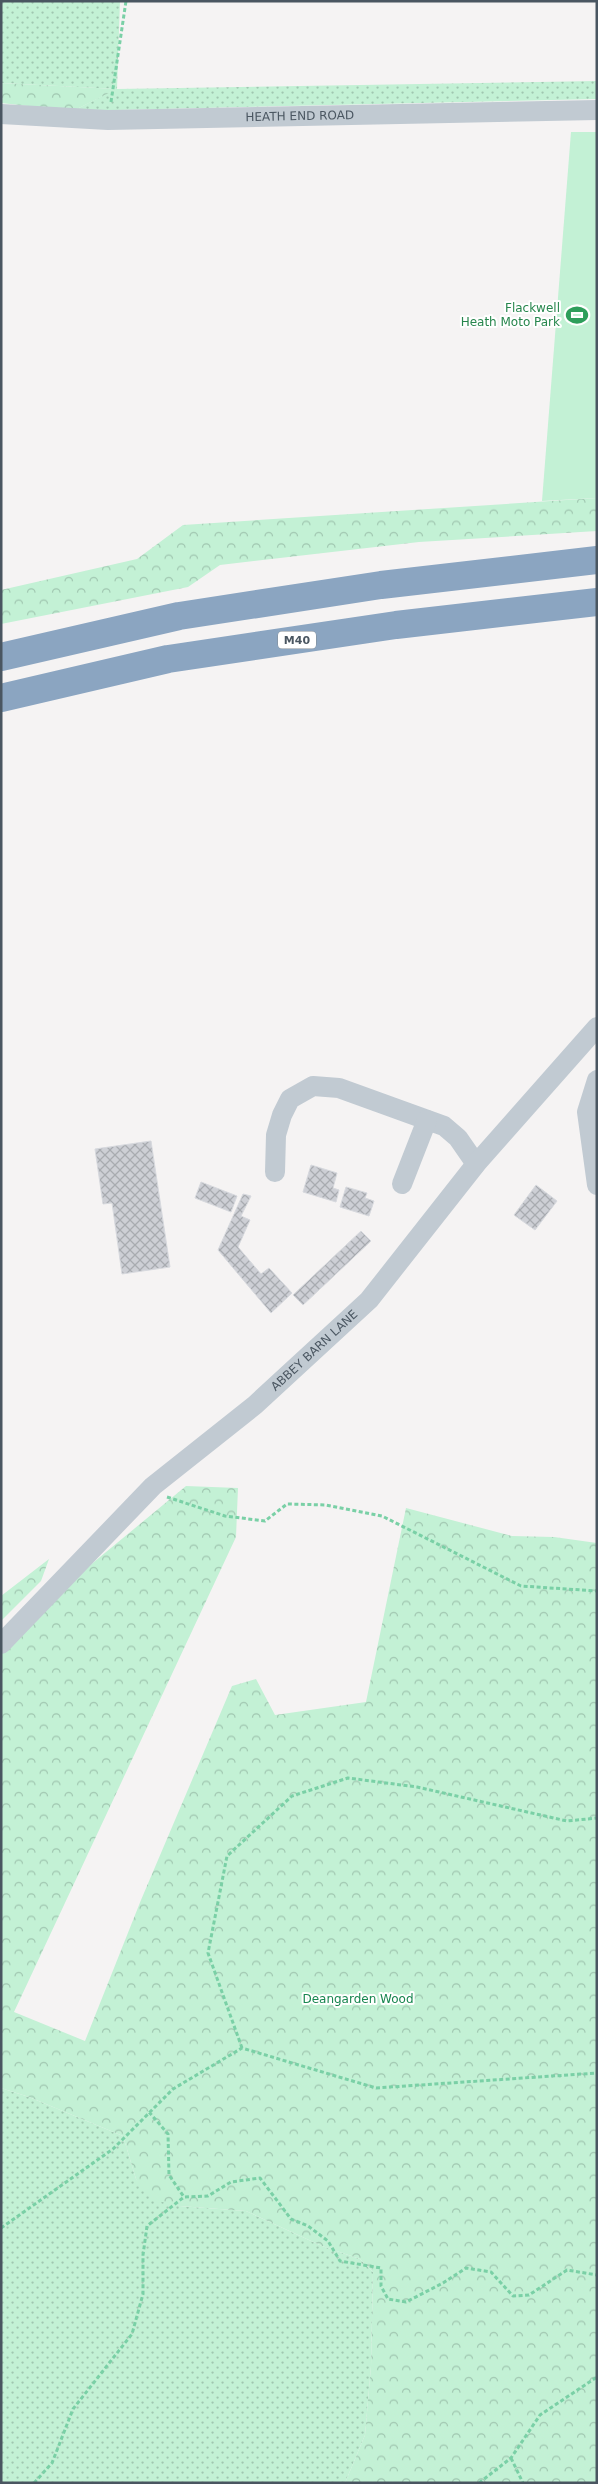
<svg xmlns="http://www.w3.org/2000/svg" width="598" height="2484" font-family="'DejaVu Sans',sans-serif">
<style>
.grass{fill:url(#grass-dots)}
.forest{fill:url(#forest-crowns)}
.park{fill:#c3f1d5}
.building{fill:url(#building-cross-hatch);stroke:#d7d9de}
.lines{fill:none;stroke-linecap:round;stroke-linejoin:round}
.path{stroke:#7ad0a6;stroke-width:3;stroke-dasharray:4 2.5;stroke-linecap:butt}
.minor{stroke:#c1cad2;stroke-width:20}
.highway{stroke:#8ba5c1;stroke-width:28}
.labels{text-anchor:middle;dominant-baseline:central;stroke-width:4;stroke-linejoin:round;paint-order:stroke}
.shield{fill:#fff;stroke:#808990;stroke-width:1}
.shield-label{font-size:11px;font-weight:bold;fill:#4a5661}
.street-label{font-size:12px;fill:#4a5661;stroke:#fff}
.leisure-label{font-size:12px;fill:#27864d;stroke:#fff;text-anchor:end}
.park-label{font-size:12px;fill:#17864f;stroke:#fff}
</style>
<defs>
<pattern id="grass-dots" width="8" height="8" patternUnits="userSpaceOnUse" patternTransform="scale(1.25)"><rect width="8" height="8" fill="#c3f1d5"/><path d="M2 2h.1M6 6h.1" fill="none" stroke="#a0c6b0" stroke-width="1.8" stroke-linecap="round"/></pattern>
<pattern id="forest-crowns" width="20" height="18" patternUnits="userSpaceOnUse" patternTransform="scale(1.25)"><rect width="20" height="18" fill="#c3f1d5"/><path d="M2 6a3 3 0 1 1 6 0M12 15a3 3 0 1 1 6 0" fill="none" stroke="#a0c6b0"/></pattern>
<pattern id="building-cross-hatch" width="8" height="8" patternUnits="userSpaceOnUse" patternTransform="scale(1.25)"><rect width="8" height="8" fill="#cdcfd5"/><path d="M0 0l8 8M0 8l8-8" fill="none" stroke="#a8abb0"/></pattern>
</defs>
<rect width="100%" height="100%" fill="#f5f3f3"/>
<!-- grass -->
<path class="grass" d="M1,1h119l-3,88 480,-8v18l-524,12 43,-22 -115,-6z
M1,2088l28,9 94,39 13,43 43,27 67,5 76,35 38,13 13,13 -2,94 -6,69 -20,48h-344z"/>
<!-- forest -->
<path class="forest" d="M1,83l116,6 -44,22 -72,-8z
M597,498v33l-178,11 -199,23 -32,22 -187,37v-34l136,-31 46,-34z
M186,1486l52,2 -2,49 -222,475 71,29 56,-141 91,-214 24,-7 19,36 91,-13 40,-194 106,28 42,1 43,6v940h-252l20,-48 6,-69 2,-94 -13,-13 -38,-13 -76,-35 -67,-5 -25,-6 -18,-21 -13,-43 -94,-39 -28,-9v-443l36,-36z
M49,1559l-8,22 -40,40v-25z"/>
<!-- park -->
<path class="park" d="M571,132h26v366l-55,3z"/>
<!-- building -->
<path class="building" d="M151,1141l19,126 -48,7 -10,-71 -9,1 -8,-55z
M311,1165l26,8 -4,15 6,2 -3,12 -33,-10z
M201,1182l36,14 -6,16 -36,-14z
M536,1185l21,16 -22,29 -21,-15z
M346,1187l21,6 -2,5 9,3 -5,15 -29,-9z
M243,1194l8,2 -10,20 9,4 -12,27 23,27 8,-6 23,25 -21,20 -53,-63z
M361,1231l10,10 -68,64 -10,-10z"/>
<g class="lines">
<!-- path -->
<path class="path" d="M111,102l15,-101
M167,1497l58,19 40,5 22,-17 39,1 56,11 139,70 76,5
M242,2048l-34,-95 19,-97 65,-60 56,-18 69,9 150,34 30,-3
M149,2112l19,22 1,41 15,22
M1,2228l112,-79 60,-60 69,-41 134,40 221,-15
M511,2458l12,25
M34,2483l18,-20 21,-54 59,-75 11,-40v-39l4,-29 37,-29 24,-1 23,-14 29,-4 31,41 17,7 20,15 12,20 41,7v18l7,13 18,3 37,-19 23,-15 25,4 22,24 16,-1 38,-25 30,5
M479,2483l32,-25 29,-43 57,-38"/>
<!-- minor -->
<g class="minor">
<path id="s1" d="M1,114l107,6 489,-10"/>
<path d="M597,1080l-10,32 10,73"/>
<path d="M275,1172l1,-37 6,-20 8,-16 23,-13 26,2 105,38 14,12 18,26"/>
<path d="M402,1184l25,-64"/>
<path id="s2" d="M1,1644l152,-158 102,-81 114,-105 107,-136 121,-137"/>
</g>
<!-- highway -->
<path class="highway" d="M1,657l178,-41 202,-31 216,-25
M1,698l167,-39 228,-34 201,-23"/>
</g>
<!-- icons -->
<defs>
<g id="stadium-bare" transform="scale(1.725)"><path d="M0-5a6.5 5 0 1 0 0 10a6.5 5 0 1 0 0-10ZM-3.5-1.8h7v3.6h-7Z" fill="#2e9e5b" stroke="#fff" stroke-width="2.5" paint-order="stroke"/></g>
</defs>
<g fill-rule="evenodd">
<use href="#stadium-bare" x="577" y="315"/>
</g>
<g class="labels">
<!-- shield labels -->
<rect class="shield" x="278" y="631.5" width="38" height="17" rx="4"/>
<g class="shield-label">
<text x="297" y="640">M40</text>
</g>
<!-- street labels -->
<g class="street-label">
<text stroke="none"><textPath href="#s1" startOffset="299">HEATH END ROAD</textPath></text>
<text stroke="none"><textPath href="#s2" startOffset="430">ABBEY BARN LANE</textPath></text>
</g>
<!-- leisure labels -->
<g class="leisure-label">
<text x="560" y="308">Flackwell<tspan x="560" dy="14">Heath Moto Park</tspan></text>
</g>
<!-- park labels -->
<g class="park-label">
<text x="358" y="1999">Deangarden Wood</text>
</g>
</g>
<!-- border -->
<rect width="598" height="2484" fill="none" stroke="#4a5661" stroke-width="5"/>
</svg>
